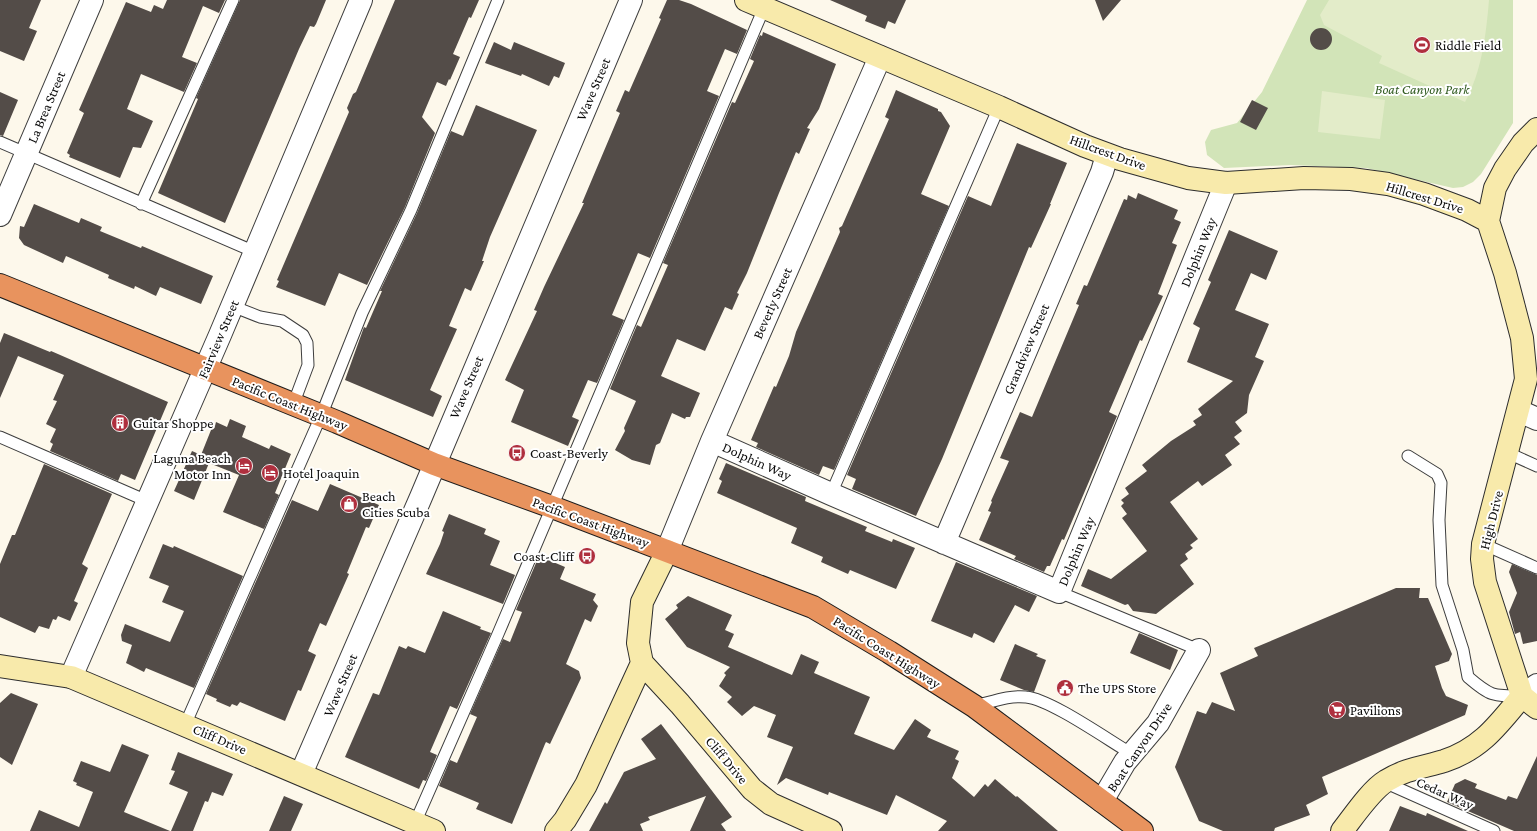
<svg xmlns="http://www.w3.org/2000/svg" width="1537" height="831" font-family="'Crimson Pro',serif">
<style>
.green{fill:#d2e4b8}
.pitch{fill:#e3ecc9}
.building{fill:#534c48}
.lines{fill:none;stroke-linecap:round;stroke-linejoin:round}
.lane-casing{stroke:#3e3e3e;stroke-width:13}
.street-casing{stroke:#3e3e3e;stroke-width:24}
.secondary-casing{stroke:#2d2d2d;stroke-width:24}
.highway-casing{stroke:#1c1c1c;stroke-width:24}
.lane{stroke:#fff;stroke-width:11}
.street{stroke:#fff;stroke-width:22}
.secondary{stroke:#f8eaab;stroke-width:22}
.highway{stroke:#e8935e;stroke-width:22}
.labels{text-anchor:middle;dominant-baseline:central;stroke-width:4;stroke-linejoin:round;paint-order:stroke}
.poi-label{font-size:14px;fill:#0b0b0b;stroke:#fff;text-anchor:start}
.street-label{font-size:14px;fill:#0b0b0b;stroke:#fff}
.park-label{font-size:14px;font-style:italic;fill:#325c22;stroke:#fff}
</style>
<rect width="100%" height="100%" fill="#fdf8eb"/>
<!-- green -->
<path class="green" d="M1307,0h206v123l-32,51 -8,8 -10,5 -10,1 -87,-20 -75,-3 -67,3 -17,-13 -2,-13 6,-12 26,-7 25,-31z"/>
<!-- pitch -->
<path class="pitch" d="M1329,0h160c-3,35 -7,71 -24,102l-86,-39 3,-7 -58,-31 -4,-10z
M1322,91l63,9 -5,39 -62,-7z"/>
<!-- building -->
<path class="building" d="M0,0h41l-12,28 8,3 -13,30 -24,-10z
M167,0h58l-6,13 -16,-7 -21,51 15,6 -13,29 -43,-18 -14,35 26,12 -12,27 -8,-1 -13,31 -51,-21 1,-2 -3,-2 17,-40 -5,-3 47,-108 25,10 3,-7 9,4z
M240,0h86l-10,24 -2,3 -4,-1 -11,23 -74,174 -67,-30 40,-94 -2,-1z
M395,0h84l-8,18 -2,-1 -16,37 7,3 -10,23 -1,-1 -3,7 -9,-4 -15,35 13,16 -30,74 -38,78 -28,-12 -14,33 -49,-19 3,-6 -2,-1 72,-168 -2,-4 6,-14 3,-2z
M667,0h12l12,4 56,26 -10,24 -12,-5 -18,42 12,5 -69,162 -12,-5 -26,62 12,5 -27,63 -9,-3 -16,37 7,3 -11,26 -57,-24 13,-32 -19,-10 32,-69 -3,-1 10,-23 40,-84h-2l38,-90 -4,-2 9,-21 4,2 32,-73 -2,-1z
M830,0h76l-11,24 -7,-3 -3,8 -20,-8 2,-5z
M1095,0h26l-18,21z
M1310 39a11 11 0 1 1 22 0a11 11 0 1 1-22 0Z
M763,32l73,32 -17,45 -12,19 3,1 -11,25 -3,-2 -17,41 -32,80 -10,20 2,1 -7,16 -7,-3 -20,44 -28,-12 -16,37 39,17 -10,24h-4l-1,2 -13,-6 -12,30 -4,2 -6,20 -18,-5 -17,-10 10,-19 -1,-3 12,-27 -26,-12 27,-64 4,2 27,-62 -5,-2 69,-161 3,1 19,-42 -4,-2 10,-24 2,1z
M494,42l17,8 3,-8 51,21 -6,15 -5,-2 -5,10 -27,-12 -1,2 -36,-13z
M896,90l42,19v2l3,1 9,14 -29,68 28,12 -115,264 -11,-4 -4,9 -63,-28 2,-4 -7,-3 23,-54 2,1 13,-31 7,-24 44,-100 -1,-4 3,-2 47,-107 -4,-2z
M0,92l18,8 -15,36 -3,-1z
M1252,100l16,8 -12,22 -16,-8z
M476,105l61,25 -47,107 -8,24h2l-13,30 -6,-3 -16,38 8,3 -27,61 12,6 -9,21 -88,-37 19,-53 2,1 16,-37h-2l37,-78 34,-82 12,5z
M1017,143l50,20 -17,41h1l-20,44 -2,-1 -87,212 -26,57 -64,-27 4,-10 -9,-4 121,-279 23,10z
M1138,193l40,17 -4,9 7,3 -9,21 5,2 -19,49 5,2 -21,45 -2,-1 -31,72 8,4 -53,124 -2,-1 -12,27h-3l-3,6 -30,-13 2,-3 -37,-16 12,-28 -3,-1 4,-9 -1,-1 18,-40 -9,-3 20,-46 12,5 47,-112 -3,-1 8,-19 3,1 37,-87 3,1 1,-5 8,4z
M34,204l45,19 2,-5 21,9 -2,4 41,17 1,-2 71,30 -12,28 -41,-17 -4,9 -21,-10 -1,3 -26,-11 1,-3 -43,-19 -3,7 -39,-18 -5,-7 1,-12 4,1z
M1229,230l49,21 -12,29 -15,-7 -16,37 34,14 -14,33 9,4 -15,34 -2,18 -12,9 7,9 -8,6 6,7 -15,11 7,10 -30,21 -4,-5 -28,21 28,37 -8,6 3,3 -8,6 3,5 -8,6 14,19 -38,30 -23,-3 -5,-7 -3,1 -44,-19 7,-17 23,10 36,-28 -25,-33 5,-4 -6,-8 3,-3 -3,-3 8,-6 -4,-6 22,-17 -5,-6 29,-24 25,-16 -3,-4 9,-6 -4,-6 35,-28 -46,-19 13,-34 -7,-4 18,-42 -3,-2z
M4,333l46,19 1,-1 117,51 -33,78 -14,-6 -3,7 -68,-30 3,-7 -3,-2 6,-13 -10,-5 11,-23 -4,-1 11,-25 -46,-19 -18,42v-55z
M230,419l16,7 -4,11 27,12 2,-4 20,9 -16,39 4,2 -15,34 -41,-17 16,-37 -30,-12 -15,37 -20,-9 18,-40 9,4 12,-30 2,1 1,-4 11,5z
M726,463l80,34 -1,4 62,26 -2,4 27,11 1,-3 22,9 -19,41 -46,-19 -2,4 -27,-12 2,-5 -32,-14 6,-15 -80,-35 5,-12 -3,-2z
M44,464l68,30 -30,70 6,4 -14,33 4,2 -8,18 -12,-5 -2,4 -3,-1 -4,10 -10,-3 -4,7 -35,-16v-53l12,-29h3z
M330,484l49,21 -10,23 -3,-1 -19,46 2,1 -23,52 -6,-3 -12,28 8,4 -15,36 -3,-1 -13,31 -45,-19 -3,4 -5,-2 -2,3 -14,-6 1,-2 -11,-5 86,-194 26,11z
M449,514l37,15 -2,5 16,7 -10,24 25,10 -12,29 -77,-30 14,-30 4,-12 -2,-1z
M163,544l10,4 1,-2 69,30 -49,112 -48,-20 -2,4 -18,-9 6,-18 -10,-4 -1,-6 4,-11 45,18 14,-31 -22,-9 7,-16 -20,-8z
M539,556l26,11 -5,12 36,15 -3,6 5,6 -7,16 -6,-3 -19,45 13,7 2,7 -31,66 -4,-2 -1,2 -33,80 -36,-15 3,-6 -40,-17 11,-26 7,3 20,-46 -7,-3 33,-75 7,3 12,-30 -6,-2z
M956,562l81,34 -8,16 -14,-7 -21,38 -20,-10 -2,5 -41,-17z
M1512,564l25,11v66l-14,3 -3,-12 -5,2 -6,-22 8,-19 -8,-21z
M1396,588h24l-1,10h9l24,56 -3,7 -14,5 7,22 4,8 22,9 -3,10 -143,62 6,17 -22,11 4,10 -35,13 -1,3h-51l-24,-10 -24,-54 22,-56 9,3 6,-12 23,9 -15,-38 38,-17 -4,-8z
M688,596l44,19 -7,15 9,4 -6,13 64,28 9,-21 18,8 -5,11 56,24 -16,37 40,16 21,-31 16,11 -4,7 32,14 -4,8 4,2 -7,17 22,19 11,-13 3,3 7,-8 21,18 1,-1 41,35h-120l9,-10 -51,-26 -9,20 -58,-23 -1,3 -42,-17 -9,7 16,-38 -26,-10 9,-22 -22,-9 -12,10 -15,-14 5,-5 -13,-11 7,-11 -2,-2 6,-6 -43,-20 -22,-28 13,-11 -2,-3z
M443,611l38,16 -1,2 11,4 -34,76 -7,-3 -20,46 7,3 -11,26 -3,-1 -4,9 -74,-32 28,-64 6,2 20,-49 7,3 2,-3 17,7z
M1139,633l39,17 -8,20 -40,-17z
M1015,644l23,10 -2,2 10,4 -12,32 -10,-2 -24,-10z
M11,693l27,11 -26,61 -12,-8v-54z
M661,724l71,93 -11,7 5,7h-36l16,-35 -58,21 2,3 -10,4 3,7h-54l16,-29 2,2 17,-32 32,-13 -15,-20z
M122,744l27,11 -25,57 46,19h-140l9,-21 40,17 14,-35 -17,-7 1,-2 -4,-2 8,-20 29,11z
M178,752l55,22 -10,22 -11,-4 -4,10 -3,-1 -12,30h-22l17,-39 -19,-8 6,-13 -4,-1z
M1537,756v75h-23l-67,-29 8,-18 10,-5 12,5 -2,4 31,12 2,-4 9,3z
M284,796l19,8 -12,27h-22z
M1400,806l26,10 1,-3 41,18h-79z"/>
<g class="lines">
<!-- lane casing -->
<g class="lane-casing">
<path id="lane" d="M0,142l255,110
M141,204l92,-204
M232,306l28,11 22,4 21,14 4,8 1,22 -15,40
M0,437l147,64
M1508,453l29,13
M1408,456l29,18 4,9 -2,37 3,65 21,65 5,27c22,19 24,19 54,19
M831,494l168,-387
M1483,544l54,24
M1059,592l140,58
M975,706c17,-4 34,-11 51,-9 24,2 82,43 106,57
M185,725l136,-309 41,-103 49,-103 87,-210
M1384,782l110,49
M415,823l83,-189 266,-626"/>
</g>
<!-- street casing -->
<g class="street-casing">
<path id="street" d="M0,215l92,-215
M1519,411l18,8
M712,441l119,53 228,98 167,-409
M944,543l158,-371 5,-17
M667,551l45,-110 168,-384
M71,677l149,-342 141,-335
M1522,696l15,-11
M301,774l120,-277 210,-497
M1102,801l23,-39 33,-39 41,-73"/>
</g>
<!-- secondary casing -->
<g class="secondary-casing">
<path id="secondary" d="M746,0l253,107 86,39 35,13 68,19 38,5 78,-5 47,1 37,5 36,10 43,16 21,11
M667,551l-25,51 -4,41 4,20 38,41 72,85 19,15 60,27
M0,666l71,11 363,154
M1522,696l-37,-114 -3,-23 1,-15 43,-165 -4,-41 -17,-65 -17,-52 7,-33 10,-19 18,-26 14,-14
M1522,696l15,12
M556,831l9,-11 21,-35 56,-122
M1342,831c11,-14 29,-41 44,-50 19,-12 38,-14 58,-20 37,-12 54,-36 78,-65"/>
</g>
<!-- highway casing -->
<g class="highway-casing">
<path id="highway" d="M0,285l337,137 97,42 118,43 261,100 76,45 85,54 168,125"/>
</g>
<!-- lane -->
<use href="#lane" class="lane"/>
<!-- street -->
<use href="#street" class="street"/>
<!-- secondary -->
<use href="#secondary" class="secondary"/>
<!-- highway -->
<use href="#highway" class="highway"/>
</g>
<!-- icons -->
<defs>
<g id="stadium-disc" transform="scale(0.9)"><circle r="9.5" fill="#af2f3e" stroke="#fff"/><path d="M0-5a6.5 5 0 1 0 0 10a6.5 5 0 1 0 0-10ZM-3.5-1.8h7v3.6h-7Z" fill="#fff"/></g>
<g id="building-disc" transform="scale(0.9)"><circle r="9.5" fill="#af2f3e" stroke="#fff"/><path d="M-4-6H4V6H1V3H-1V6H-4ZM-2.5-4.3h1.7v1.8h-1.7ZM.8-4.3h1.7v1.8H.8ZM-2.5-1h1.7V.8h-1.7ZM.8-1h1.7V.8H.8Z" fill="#fff"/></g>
<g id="bus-disc" transform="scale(0.9)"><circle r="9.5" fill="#af2f3e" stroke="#fff"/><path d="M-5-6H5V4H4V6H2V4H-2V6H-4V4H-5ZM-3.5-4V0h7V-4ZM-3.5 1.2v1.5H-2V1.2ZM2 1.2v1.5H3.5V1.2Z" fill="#fff"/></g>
<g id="hotel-disc" transform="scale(0.9)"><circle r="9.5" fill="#af2f3e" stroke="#fff"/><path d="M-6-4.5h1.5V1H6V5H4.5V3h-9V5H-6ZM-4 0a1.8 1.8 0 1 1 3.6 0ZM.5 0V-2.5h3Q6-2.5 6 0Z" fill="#fff"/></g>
<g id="shop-disc" transform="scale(0.9)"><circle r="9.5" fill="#af2f3e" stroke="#fff"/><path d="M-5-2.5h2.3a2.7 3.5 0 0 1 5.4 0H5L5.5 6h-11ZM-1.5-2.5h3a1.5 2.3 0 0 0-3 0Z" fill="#fff"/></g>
<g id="civic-disc" transform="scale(0.9)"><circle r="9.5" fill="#af2f3e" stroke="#fff"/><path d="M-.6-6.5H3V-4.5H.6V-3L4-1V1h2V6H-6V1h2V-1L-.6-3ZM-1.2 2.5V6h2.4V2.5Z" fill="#fff"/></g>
<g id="supermarket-disc" transform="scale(0.9)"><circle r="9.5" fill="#af2f3e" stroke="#fff"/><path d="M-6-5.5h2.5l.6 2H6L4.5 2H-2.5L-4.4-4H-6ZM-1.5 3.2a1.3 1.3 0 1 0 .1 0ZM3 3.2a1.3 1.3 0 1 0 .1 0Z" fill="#fff"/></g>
</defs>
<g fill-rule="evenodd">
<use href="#stadium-disc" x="1422" y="45"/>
<use href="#building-disc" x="120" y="423"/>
<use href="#bus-disc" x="517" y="453"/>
<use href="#hotel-disc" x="244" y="466"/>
<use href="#hotel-disc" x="270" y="473"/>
<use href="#shop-disc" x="349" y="504"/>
<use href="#bus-disc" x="587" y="556"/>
<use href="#civic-disc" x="1065" y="688"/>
<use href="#supermarket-disc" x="1337" y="710"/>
</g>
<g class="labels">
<!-- poi labels -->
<g class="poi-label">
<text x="1435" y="45">Riddle Field</text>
<text x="133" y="423">Guitar Shoppe</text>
<text x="530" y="453">Coast-Beverly</text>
<text x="231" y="458" text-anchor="end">Laguna Beach<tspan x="231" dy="16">Motor Inn</tspan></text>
<text x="283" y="473">Hotel Joaquin</text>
<text x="362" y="496">Beach<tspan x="362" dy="16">Cities Scuba</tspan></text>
<text x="574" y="556" text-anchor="end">Coast-Cliff</text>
<text x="1078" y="688">The UPS Store</text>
<text x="1350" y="710">Pavilions</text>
</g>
<!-- street labels -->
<g class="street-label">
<text transform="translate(593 89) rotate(-67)">Wave Street</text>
<text transform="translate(46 107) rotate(-67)">La Brea Street</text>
<text transform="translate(1108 152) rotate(20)">Hillcrest Drive</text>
<text transform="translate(1425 197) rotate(17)">Hillcrest Drive</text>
<text transform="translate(1198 252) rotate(-68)">Dolphin Way</text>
<text transform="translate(772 303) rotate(-66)">Beverly Street</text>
<text transform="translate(218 339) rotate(-67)">Fairview Street</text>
<text transform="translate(1026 349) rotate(-67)">Grandview Street</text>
<text transform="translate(466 387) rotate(-67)">Wave Street</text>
<text transform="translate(290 403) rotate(22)">Pacific Coast Highway</text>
<text transform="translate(757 461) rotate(24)">Dolphin Way</text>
<text transform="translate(1491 520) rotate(-76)">High Drive</text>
<text transform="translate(591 522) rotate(20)">Pacific Coast Highway</text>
<text transform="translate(1076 551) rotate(-67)">Dolphin Way</text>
<text transform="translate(887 652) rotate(32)">Pacific Coast Highway</text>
<text transform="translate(340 685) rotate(-67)">Wave Street</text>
<text transform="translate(220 739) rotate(23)">Cliff Drive</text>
<text transform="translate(1139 747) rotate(-56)">Boat Canyon Drive</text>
<text transform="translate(727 760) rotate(50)">Cliff Drive</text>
<text transform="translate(1445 793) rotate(24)">Cedar Way</text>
</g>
<!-- park labels -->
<g class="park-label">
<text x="1422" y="89">Boat Canyon Park</text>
</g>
</g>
</svg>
